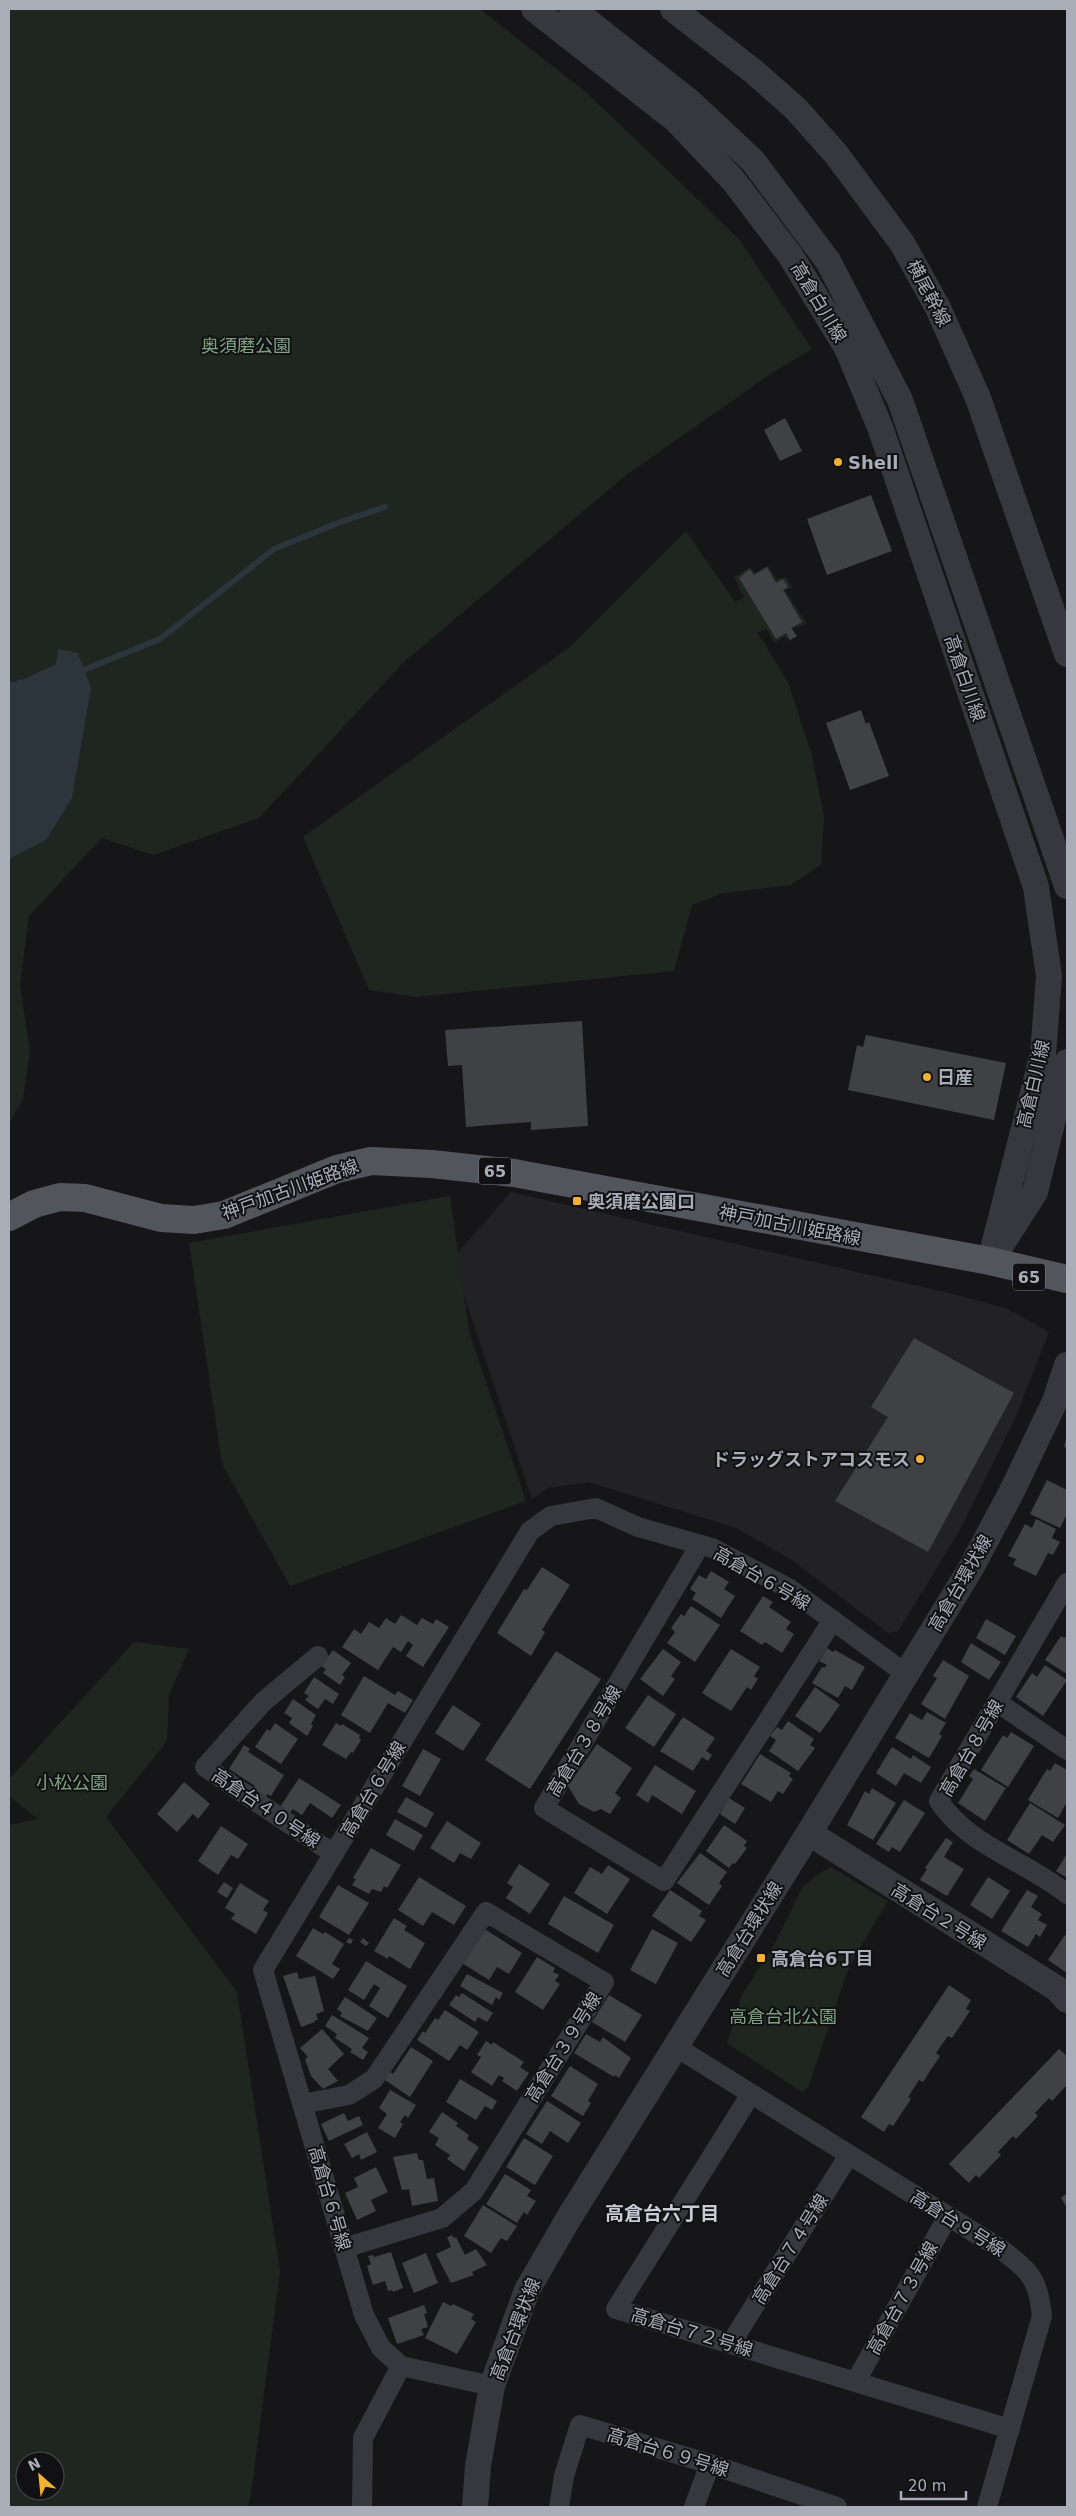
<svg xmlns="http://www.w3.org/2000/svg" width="1076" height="2516" font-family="'DejaVu Sans','Noto Sans JP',sans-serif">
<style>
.built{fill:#222225}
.green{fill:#1e261f;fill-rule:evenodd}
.water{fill:#2c353c}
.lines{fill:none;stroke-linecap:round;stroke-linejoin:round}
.stream{stroke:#2c353c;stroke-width:6}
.building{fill:#404145}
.minor{stroke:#37383d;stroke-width:20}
.tertiary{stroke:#37383d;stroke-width:26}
.primary{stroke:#53555c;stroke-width:28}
.poi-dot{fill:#f2b134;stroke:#111113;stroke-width:2}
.labels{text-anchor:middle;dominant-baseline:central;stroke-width:4;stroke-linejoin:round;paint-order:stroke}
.shield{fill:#111113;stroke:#7b7e86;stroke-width:1}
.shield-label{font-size:16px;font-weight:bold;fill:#a8adb8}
.street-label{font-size:18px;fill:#a8adb8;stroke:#111113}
.park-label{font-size:18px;fill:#7fa381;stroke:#111113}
.poi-label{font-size:18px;font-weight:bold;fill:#a8adb8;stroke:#111113;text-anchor:start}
.neighbourhood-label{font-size:19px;font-weight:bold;fill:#c9ccd4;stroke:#111113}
</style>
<rect width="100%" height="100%" fill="#161618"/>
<!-- built -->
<path class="built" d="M511,1192l446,103 51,14 41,23 -35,89 -54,109 -62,101 -10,2 -96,-73 -56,-32 -147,-46 -41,6 -16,11 -80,-240z"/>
<!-- green -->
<path class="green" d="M9,9h471l107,84 152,146 73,110 -40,24 -147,103 -221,186 -145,156 -106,37 -51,-17 -73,78 -9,69 10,66 -7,48 -14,25z
M686,531l49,71 9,-5 -10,-20 16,-10 5,6 13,-7 9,13 9,-2 6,11 -7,2 22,34 -15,5 5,8 -8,4 -3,-4 -12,5 -7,-13 -10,3 31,50 24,73 12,62 -3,48 -30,20 -68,8 -31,12 -18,66 -258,26 -47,-7 -66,-153 268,-191z
M450,1196l19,135 57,170 -236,85 -68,-122 -33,-221z
M134,1642l55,7 -20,46 -2,46 -61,76 131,175 43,279 -29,223 -3,13h-239v-682l29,-6 -29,-23v-17zM25,2461h30v30h-30z
M831,1867l57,34 -33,55 -10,22 -37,110 -6,4 -75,-49 15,-48 33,-52 27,-55 16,-14z"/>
<!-- water -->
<path class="water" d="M58,649l20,4 13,35 -19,110 -26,42 -37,19v-176l18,-5 29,-14z"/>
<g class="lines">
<!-- stream -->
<path class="stream" d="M84,670l76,-31 114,-90 64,-26 47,-16"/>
</g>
<!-- building -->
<path class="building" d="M785,418l17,33 -22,10 -16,-31z
M871,495l21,56 -65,24 -20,-56z
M767,567l9,16 7,-4 5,8 -5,3 19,32 -11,6 6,8 -7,4 -4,-7 -10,6 -37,-61 11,-9 4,6z
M861,710l5,14 3,-2 20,54 -39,14 -24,-67z
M582,1021l6,105 -57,4v-8l-65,5 -4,-62 -14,1 -3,-36z
M866,1035l140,28 -12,57 -146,-30 9,-45 6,2z
M914,1338l100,55 -86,159 -93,-51 53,-84 -17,-10z
M1067,1434v14l-3,-1z
M1047,1480l20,10v24l-7,14 -30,-14z
M1036,1519l20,10 -4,9 8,4 -7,13 -5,-2 -12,23 -23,-11 3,-6 -8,-3 17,-32 7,4z
M542,1567l28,18 -28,45 3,2 -14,24 -34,-23 27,-44 3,1z
M711,1571l18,11 -5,7 11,7 -14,22 -29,-19 4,-6 -6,-4 9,-14 7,4z
M763,1596l10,6 -4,5 22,15 -5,7 8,5 -12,19 -17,-11 -3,3 -22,-14z
M691,1606l29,19 -25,37 -28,-19 8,-11 -4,-4 10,-14 3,2z
M401,1615l16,10 5,-7 11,6 3,-5 13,8 -26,40 -17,-11 7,-11 -5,-4 -7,11 -8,-5 -15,23 -36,-23 12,-18 7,5 8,-12 10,6 7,-10 9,6z
M986,1619l30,17 -11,19 -29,-17z
M1067,1634v40l-22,-14 16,-24 4,2z
M971,1643l30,19 -12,18 -28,-18z
M827,1648l6,4 2,-2 30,17 -13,23 -7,-4 -7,12 -26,-15 10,-16 2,1 3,-3 -8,-4z
M663,1649l18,13 -10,14 4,3 -12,17 -23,-17z
M731,1649l29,18 -6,9 4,3 -7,11 -4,-3 -16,24 -29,-18z
M333,1650l18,13 -9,12 3,2 -5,8 -17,-12 3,-4 -5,-3z
M556,1651l45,28 -71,110 -45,-29z
M943,1660l26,16 -24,43 -24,-15 16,-26 -4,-2z
M1045,1665l22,15 -24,36 -27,-19 16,-24 5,4z
M364,1676l31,19 3,-4 15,9 -8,13 -17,-10 -18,30 -29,-18z
M314,1677l25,17 -6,10 -8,-5 -7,10 -13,-9 4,-4 -5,-3z
M815,1687l25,18 -20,28 -25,-17z
M648,1695l28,19 -22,33 -29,-19z
M293,1699l23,16 -5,9 2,2 -6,10 -18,-13 3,-5 -8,-5z
M453,1705l28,19 -18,27 -28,-18z
M927,1712l19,11 -7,11 3,2 -13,22 -34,-20 15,-25 12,7z
M683,1717l32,21 -9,13 6,4 -4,6 -6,-4 -9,14 -33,-20z
M788,1721l26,18 -4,6 5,3 -17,23 -29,-20 7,-11 -6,-4 7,-9 5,3z
M275,1723l23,16 -17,25 -26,-17 12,-18 3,2z
M336,1723l5,3 1,-2 18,11 -1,3 2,2 -8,13 -2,-1 -5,7 -24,-14z
M1011,1732l23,14 -26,41 -27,-17 22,-35 4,3z
M597,1744l35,24 -17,25 6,5 -11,16 -9,-5 -7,3 -15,-8 -11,-18z
M244,1745l6,4 -2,3 36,23 -13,21 -4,-2 -1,3 -13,-8 2,-3 -26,-17z
M892,1747l19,12 2,-4 18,12 -10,16 -17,-10 -8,13 -20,-13z
M423,1749l18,10 -21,37 -18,-10z
M760,1754l31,19 -2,3 4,3 -10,15 -5,-3 -7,11 -30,-18z
M1055,1763l12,7v32l-9,16 -30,-18 19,-31 3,2z
M655,1765l41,26 -14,23 -30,-19 -4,8 -12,-8z
M974,1769l32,19 -21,33 -27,-18 15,-24 -4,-3z
M299,1778l42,27 -9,13 -22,-15 -8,12 -9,-6 -3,4 -10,-6z
M184,1782l26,22 -12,15 -5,-5 -16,18 -20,-18z
M872,1788l24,15 -23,37 -26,-15 18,-34 4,3z
M406,1797l28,16 -8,15 -29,-16z
M729,1798l16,10 -10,16 -15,-10z
M904,1800l21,13 -25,39 -8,-5 -3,5 -13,-8z
M1030,1803l35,22 -12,17 -11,-7 -13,19 -22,-14z
M395,1819l28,16 -9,16 -28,-16z
M447,1821l34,22 -10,16 -11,-6 -6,10 -24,-15z
M724,1825l23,16 -3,5 3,2 -12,16 -2,-1 -4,5 -23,-17z
M221,1826l27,18 -10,15 -7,-4 -13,20 -20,-14z
M946,1838l7,4 -9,15 20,12 -17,27 -27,-16 7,-11 -2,-1z
M371,1848l30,17 -14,23 -3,-2 -3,6 -9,-3 -3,5 -17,-9 4,-6 -3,-1z
M700,1853l27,19 -8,11 3,3 -13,19 -32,-22z
M1067,1854v24l-11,-7z
M519,1864l31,20 -20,30 -24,-16 7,-11 -6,-4z
M608,1865l22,14 -23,35 -33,-21 16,-26 12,7z
M419,1877l47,29 -12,19 -22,-13 -9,14 -25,-16z
M988,1877l22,14 -18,28 -22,-14z
M224,1882l9,6 -6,10 -10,-6z
M240,1883l29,18 -6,9 5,3 -12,21 -25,-15 4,-5 -10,-6z
M338,1885l31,18 -20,32 -30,-18z
M670,1890l32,21 -3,5 7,4 -15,22 -39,-26z
M1027,1890l11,6 -7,11 11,7 -4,6 9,5 -7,12 -4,-3 -8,13 -27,-16z
M564,1896l50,29 -16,28 -50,-29z
M394,1918l13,8 -3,4 21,13 -15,26 -21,-13 -1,3 -14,-8z
M313,1928l10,6 2,-2 19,12 -12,20 8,5 -7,10 -37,-23z
M483,1928l39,25 -13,21 -12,-7 -8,13 -27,-17z
M652,1929l26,14 -22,41 -26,-14z
M1065,1935l2,1v37l-19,-13z
M349,1938l4,2 -2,4 -5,-2z
M363,1938l6,5 -3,3 -6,-4z
M537,1957l18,11 -2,4 6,3 -4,6 5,3 -17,26 -28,-18z
M366,1961l41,25 -19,32 -19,-12 11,-18 -6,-4 -10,16 -16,-10z
M297,1972l2,7 16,-3 9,35 -8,3 2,6h-3v2l-14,5 -18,-51z
M467,1974l36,19 -4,7 -3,-3 -4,8 -32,-19z
M949,1985l22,15 -5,9 4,2 -18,27 -4,-2 -12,17 4,3 -17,26 -4,-2 -11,17 3,2 -18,27 -4,-2 -5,8 -23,-15z
M462,1993l31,20 -6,9 -9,-5 -3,5 -26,-17 7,-10 3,2z
M609,1995l33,20 -17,27 -33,-20z
M345,1997l32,21 -9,13 -28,-15 2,-3 -5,-4z
M445,2010l34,22 -12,18 -7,-5 -11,16 -32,-21 6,-9 2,2 10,-15 3,2z
M332,2015l37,23 -7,10 6,4 -5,8 -13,-8 2,-3 -17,-11 2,-4 -12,-8z
M322,2029l22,25 -16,15 10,12 -15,8 -12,-13 -6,-17 3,-2 -8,-9z
M586,2034l14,8 3,-5 28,21 -12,20 -4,-3 -1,2 -40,-24z
M486,2041l6,4 1,-3 31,20 -4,5 9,6 -12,18 -15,-10 2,-3 -5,-3 -7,11 -21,-14 10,-15 -4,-2z
M411,2047l22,14 -23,36 -25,-17 5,-8 3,2z
M1059,2049l8,7v29l-15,16 -3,-3 -14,15 3,3 -22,23 -3,-3 -15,16 3,3 -22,23 -3,-3 -7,8 -20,-19z
M570,2066l28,18 -10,17 3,2 -8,13 -32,-20z
M460,2079l37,22 -5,9 -7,-4 -9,14 -30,-18z
M390,2090l26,15 -8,13 -3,-3 -5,7 3,2 -8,14 -17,-10 9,-14 -8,-6z
M547,2101l34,22 -13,20 -18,-12 -8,13 -16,-10z
M442,2112l16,11 -2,3 13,9 -2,4 12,8 -15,24 -17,-12 3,-4 -15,-10 4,-7 -10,-6z
M344,2113l4,8 11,-5 4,9 -34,16 -8,-17z
M367,2132l10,20 -16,8 -2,-6 -7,4 -8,-14z
M524,2138l29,18 -18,29 -29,-18z
M417,2153l2,7h4l4,19 7,-1 4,23 -26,5 -3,-17 -7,1 -9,-33z
M376,2167l12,25 -17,8 5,11 -19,9 -12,-27 13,-6 -4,-9z
M505,2174l26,16 -4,6 9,5 -9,14 -3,-3 -7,11 -31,-19z
M1067,2193v15l-6,-10z
M483,2205l34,21 -10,15 -6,-3 -10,15 -27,-17z
M452,2235l2,3 2,-1 9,18 11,-6 11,16 -15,7 2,3 -23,8 -15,-29 15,-7 -4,-10z
M391,2252l12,36 -10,4 -1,-2 -4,1 -3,-10 -12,4 -6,-19 4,-2 -3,-8 5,-1 1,2z
M426,2253l12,30 -24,10 -12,-30z
M443,2302l8,4 2,-2 21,10 -3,5 5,3 -19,32 -32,-16z
M424,2305l3,8 -3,1 4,13 -7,2 3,6 -27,9 -9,-26z"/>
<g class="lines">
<!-- minor -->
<path class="minor" d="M700,1545l-156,263 120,73 169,-261
M1067,1583l-128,218c29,45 87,60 128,93
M318,1656l-55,46 -58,65 129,87
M997,1702l70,48
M676,2047l325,202c29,23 37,28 41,67l-55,191
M751,2094l-135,215 394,120
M302,2104l47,-9 25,-16 112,-167 118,70 -130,209 -32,27 -98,30
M731,2343l118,-188
M856,2381l92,-165
M492,2386l-91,-20 -20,-18 -17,-33 -101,-345 267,-439 21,-15 45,-8 42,19 74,21 78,41 116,85
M362,2507l1,-69 38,-72
M559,2507l5,-31 16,-51 130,39 127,43
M694,2507l16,-43"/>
<!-- tertiary -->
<path class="tertiary" d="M534,9l142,111 57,60 57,75 57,93 33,79 156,460 13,89 -6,78 -53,207
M572,9l118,93 63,59 75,100 72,139 167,486
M673,9l80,62 43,38 40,45 66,89 36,65 40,90 89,256
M1001,1245l34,-53 32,-130
M809,1833l247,155 11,12
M475,2507l3,-41 14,-80 35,-96 43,-74 239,-383 162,-265 41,-77 43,-90 12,-36"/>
<!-- primary -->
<path class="primary" d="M9,1217l25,-13 26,-7 25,1 76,20 33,2 30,-5 113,-46 34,-8 61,3 82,9 476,88 77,18"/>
</g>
<!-- markers -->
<g class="poi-dot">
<circle cx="838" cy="462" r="5"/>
<circle cx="927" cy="1077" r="5"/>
<rect x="572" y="1196" width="10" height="10" rx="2.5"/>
<circle cx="920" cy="1459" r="5"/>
<rect x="756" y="1953" width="10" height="10" rx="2.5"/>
</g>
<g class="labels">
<!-- shield labels -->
<g class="shield">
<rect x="479" y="1157.5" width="32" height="27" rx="4"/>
<rect x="1013" y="1263.5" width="32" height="27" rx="4"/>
</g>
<g class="shield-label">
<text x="495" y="1171">65</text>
<text x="1029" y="1277">65</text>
</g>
<!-- street labels -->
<g class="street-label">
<text transform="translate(929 293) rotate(62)">横尾幹線</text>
<text transform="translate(819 302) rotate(59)">高倉白川線</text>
<text transform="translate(965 678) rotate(71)">高倉白川線</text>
<text transform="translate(1033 1084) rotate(-77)">高倉白川線</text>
<text transform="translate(290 1189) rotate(-20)">神戸加古川姫路線</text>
<text transform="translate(790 1225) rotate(11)">神戸加古川姫路線</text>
<text transform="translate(762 1578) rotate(30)">高倉台６号線</text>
<text transform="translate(960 1583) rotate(-60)">高倉台環状線</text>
<text transform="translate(584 1741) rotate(-59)">高倉台３８号線</text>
<text transform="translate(971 1748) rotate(-60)">高倉台８号線</text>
<text transform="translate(373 1789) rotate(-59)">高倉台６号線</text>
<text transform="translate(266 1808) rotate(34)">高倉台４０号線</text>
<text transform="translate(939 1916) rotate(32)">高倉台２号線</text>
<text transform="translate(749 1929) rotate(-58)">高倉台環状線</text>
<text transform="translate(563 2047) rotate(-58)">高倉台３９号線</text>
<text transform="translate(330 2198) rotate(74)">高倉台６号線</text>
<text transform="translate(958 2223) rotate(32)">高倉台９号線</text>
<text transform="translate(790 2249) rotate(-58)">高倉台７４号線</text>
<text transform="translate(902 2298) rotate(-61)">高倉台７３号線</text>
<text transform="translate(515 2329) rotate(-69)">高倉台環状線</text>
<text transform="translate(692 2332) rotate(17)">高倉台７２号線</text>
<text transform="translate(668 2452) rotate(17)">高倉台６９号線</text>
</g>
<!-- park labels -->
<g class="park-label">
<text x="246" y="345">奥須磨公園</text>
<text x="72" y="1782">小松公園</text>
<text x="783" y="2016">高倉台北公園</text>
</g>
<!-- poi labels -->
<g class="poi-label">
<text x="848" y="462">Shell</text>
<text x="937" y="1077">日産</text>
<text x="587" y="1201">奥須磨公園口</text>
<text x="910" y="1459" text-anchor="end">ドラッグストアコスモス</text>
<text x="771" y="1958">高倉台6丁目</text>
</g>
<!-- neighbourhood labels -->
<g class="neighbourhood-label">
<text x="662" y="2213">高倉台六丁目</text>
</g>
</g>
<!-- border -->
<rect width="1076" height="2516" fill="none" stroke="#a8adb8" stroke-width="20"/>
<!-- north arrow -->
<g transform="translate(40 2476) rotate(333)"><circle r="24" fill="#111113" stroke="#4d4f55"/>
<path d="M0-4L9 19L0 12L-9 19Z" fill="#f2b134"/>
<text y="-8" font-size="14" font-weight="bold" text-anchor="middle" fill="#a8adb8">N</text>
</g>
<!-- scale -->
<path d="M901 2491v8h65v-8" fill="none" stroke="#a8adb8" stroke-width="2.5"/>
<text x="908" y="2491" font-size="15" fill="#a8adb8" stroke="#111113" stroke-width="4" paint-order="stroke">20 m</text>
</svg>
